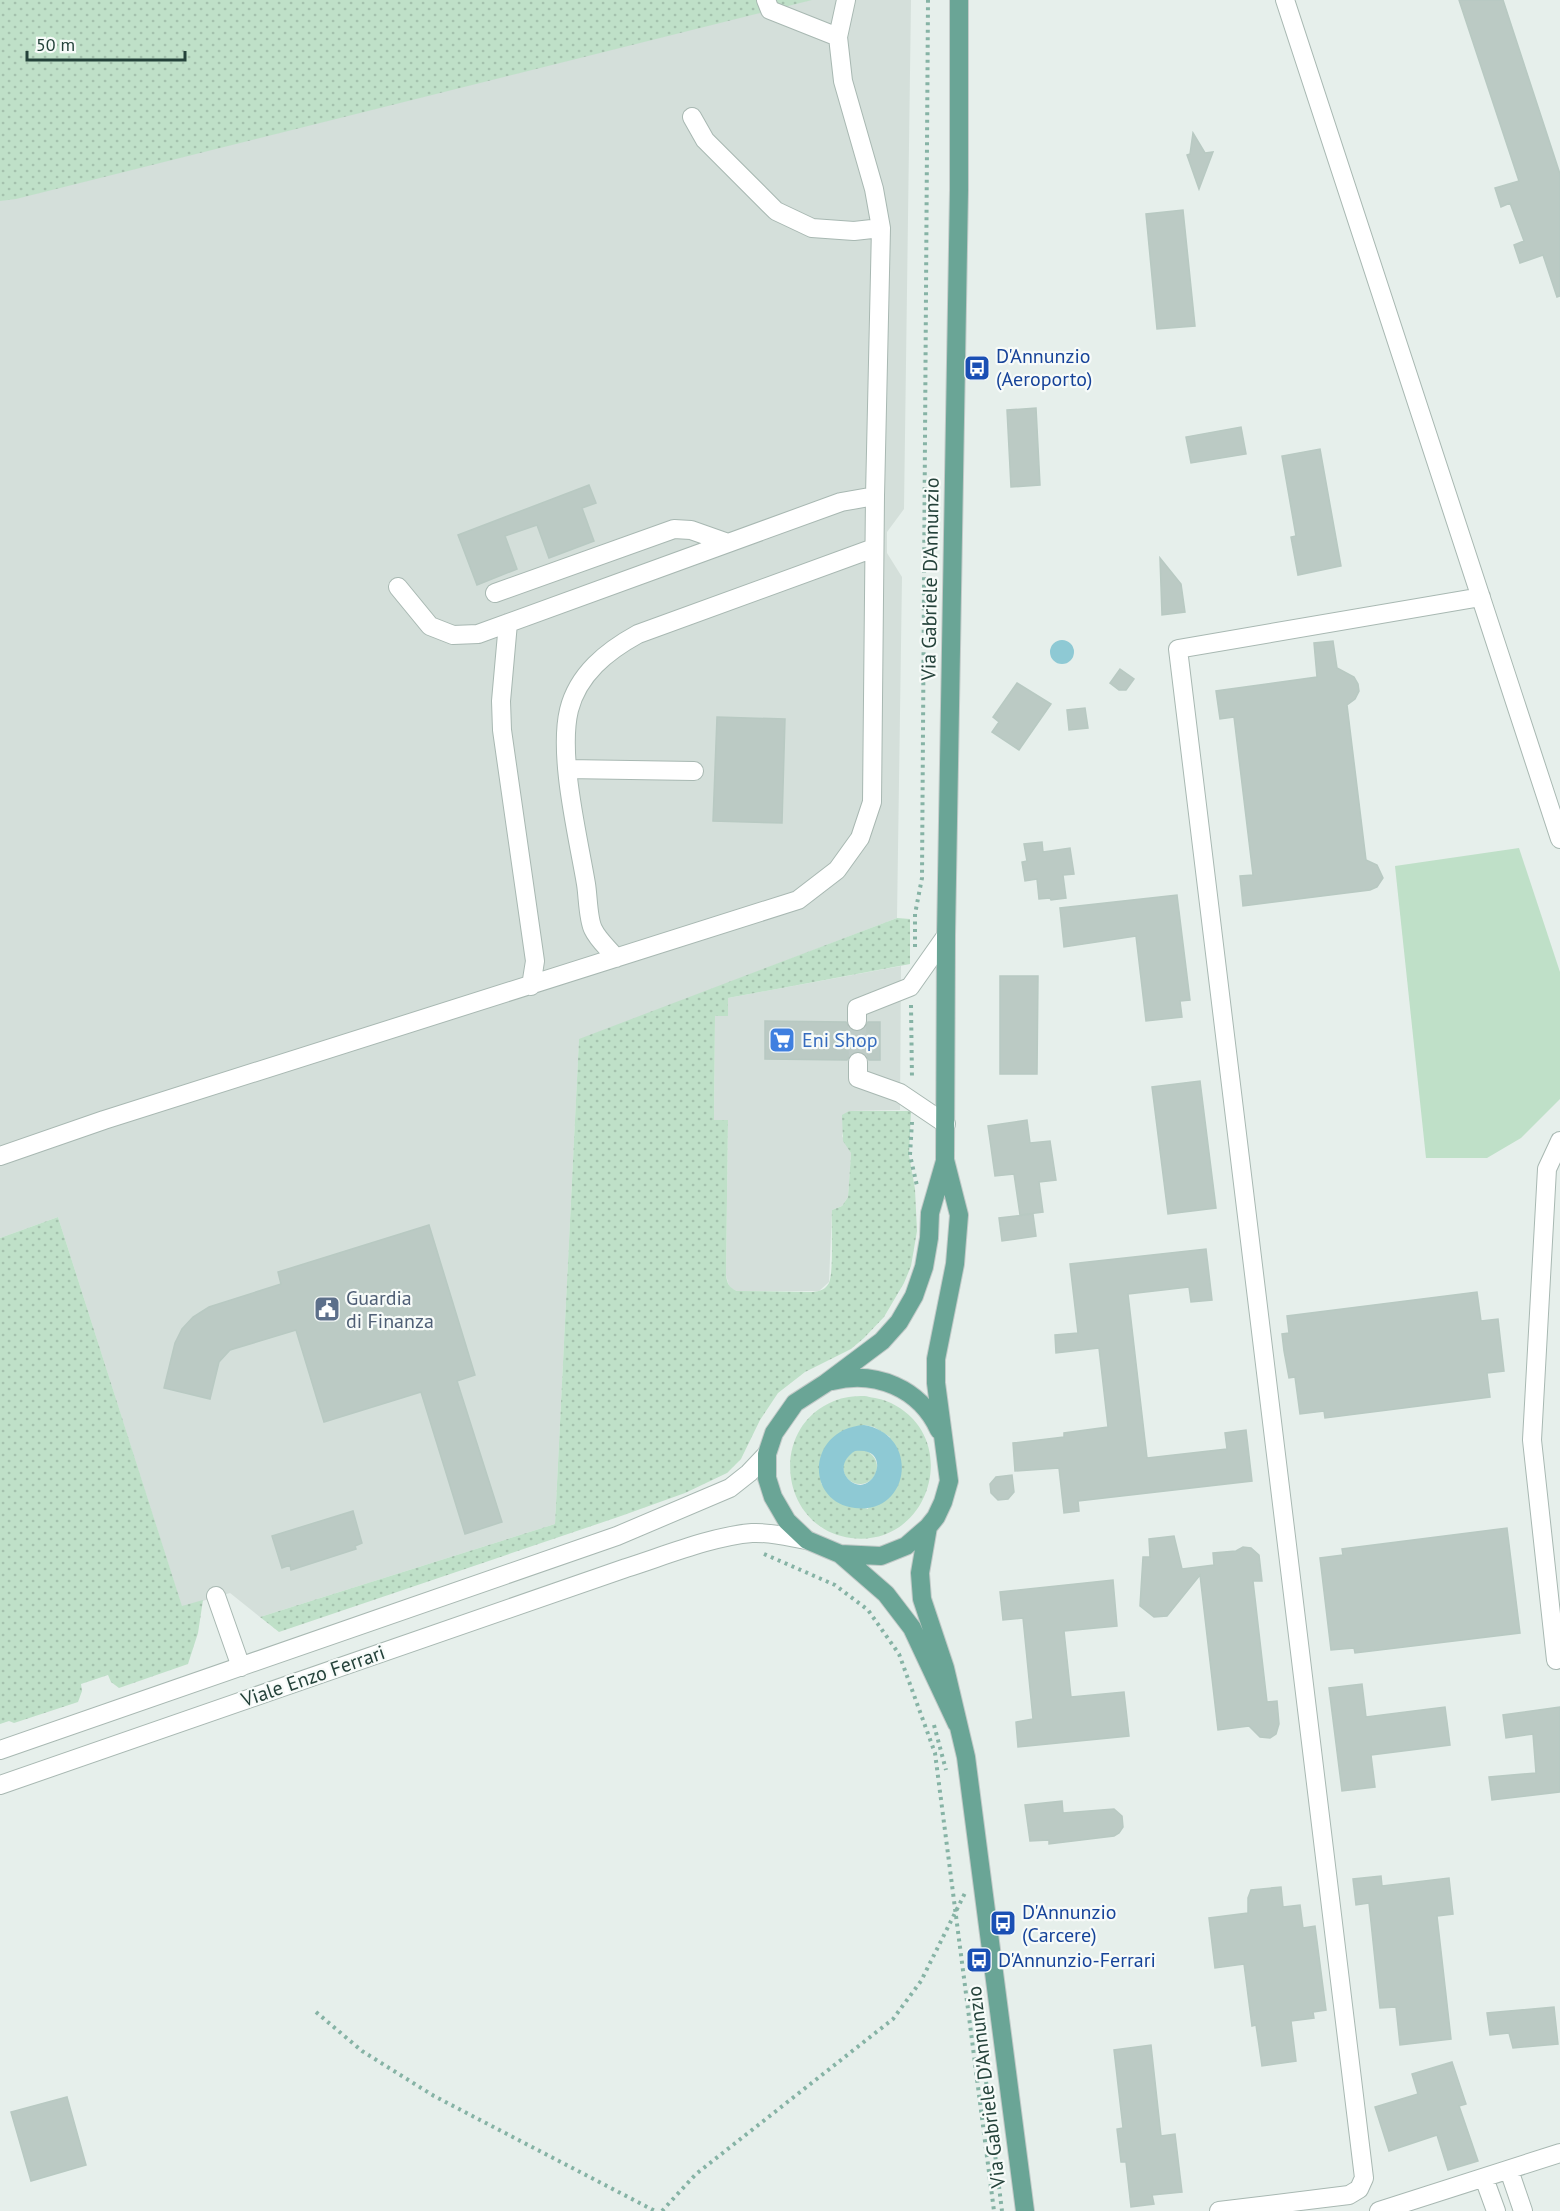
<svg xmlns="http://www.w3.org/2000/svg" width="1560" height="2211" font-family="'PT Sans',sans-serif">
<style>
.built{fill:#d4dfda}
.grass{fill:url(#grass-dots);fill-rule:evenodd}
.green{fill:#bfe0c8}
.water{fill:#8ec9d4;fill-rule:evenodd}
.building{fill:#bbcac4;stroke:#b8c9c2;stroke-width:1.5}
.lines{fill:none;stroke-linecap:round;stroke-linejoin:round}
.minor-tunnel{stroke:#bfccc8;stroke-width:18;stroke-dasharray:18 9;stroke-linecap:butt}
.minor-casing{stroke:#a8b8b2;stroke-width:20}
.major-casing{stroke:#c2cac8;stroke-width:20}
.path{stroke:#86b3a5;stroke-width:4;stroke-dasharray:3 4.5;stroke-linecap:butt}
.minor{stroke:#fff;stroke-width:18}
.major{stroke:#6aa596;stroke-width:18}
.labels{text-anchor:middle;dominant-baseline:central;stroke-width:4.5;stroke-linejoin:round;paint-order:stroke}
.transit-label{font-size:20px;fill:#164399;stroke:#f7fbf9;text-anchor:start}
.street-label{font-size:20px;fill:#24423a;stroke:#f7fbf9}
.shop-label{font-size:20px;fill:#366cbe;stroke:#f7fbf9;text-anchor:start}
.service-label{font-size:20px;fill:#4e5e75;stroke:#f7fbf9;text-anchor:start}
</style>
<defs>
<pattern id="grass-dots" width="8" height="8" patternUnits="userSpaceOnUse" patternTransform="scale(1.5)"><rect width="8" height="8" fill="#bfe0c8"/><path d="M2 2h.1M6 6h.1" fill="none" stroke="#a4c1ad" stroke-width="1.8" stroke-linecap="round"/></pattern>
</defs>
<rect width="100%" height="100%" fill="#e6efeb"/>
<!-- built -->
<path class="built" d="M0,0h911l-7,509 -17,23v21l15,24 -5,341 -318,122 -24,484 -295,93 -30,-24 -48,14 -124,-390 -58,21z
M901,966l-1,144 -51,1 -7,25 9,17 -3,44 -6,9 -10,4 -3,72 -10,9h-82l-5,-2 -3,-3 -3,-11 2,-155h-14l1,-104 13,-18z"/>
<!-- grass -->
<path class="grass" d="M0,0h812l-796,199 -16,2z
M897,918l13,1v45l-182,34v18h-13l-1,104h14l-2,155c1,8 3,13 11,16l76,1c7,-1 12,-2 16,-9 5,-12 2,-57 3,-73l10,-4 6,-9 3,-44 -8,-12 -1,-26 7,-4h62l-2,44 6,34 2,42 -6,35 -7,17 -20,34 -20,21 -13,11 -46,23 -27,21 -18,27 -19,39 -14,14 -42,20 -64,23 -342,116 -19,-15 295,-93 24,-485z
M58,1217l124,389 21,-6 -5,33 -10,31 -69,24 -8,-6 -3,-7 -27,9 1,7 -4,11 -64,21 -5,-2 -9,3v-486z
M865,1396c9,2 18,3 26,7 72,35 39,145 -40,135 -71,-9 -84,-110 -17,-137 9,-4 20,-5 31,-5zM864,1425l10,2 16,10 -22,72 -36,-11 -11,-15z
M843 1467a17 17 0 1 1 34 0a17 17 0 1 1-34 0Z"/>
<!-- green -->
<path class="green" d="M1519,848l41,124v127l-39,39 -34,20h-61l-31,-292z"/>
<!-- water -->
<path class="water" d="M1050 652a12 12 0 1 1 24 0a12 12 0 1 1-24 0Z
M864,1425c57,10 46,90 -9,83 -51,-6 -48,-79 9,-83zM855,1451c41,-5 17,52 -7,28 -9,-10 -3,-22 7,-28z"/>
<!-- building -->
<path class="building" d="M1459,0h44l57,174v122l-3,1 -14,-42 -23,8 -6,-18 10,-4 -14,-38 -9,4 -6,-19 24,-7z
M1193,133l12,20 8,-1 -14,37 -12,-34 3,-1z
M1183,210l12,116 -38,3 -11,-115z
M1036,408l4,77 -29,2 -4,-77z
M1241,427l5,27 -55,9 -5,-26z
M1320,449l21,117 -43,9 -7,-38 5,-1 -14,-80z
M589,485l7,18 -14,5 12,33 -45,17 -12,-33 -32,11 12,33 -40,16 -19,-50z
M1160,558l21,26 4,28 -23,3z
M1333,641l4,27 17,9 4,7 1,7 -4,8 -8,6 19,155 11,5 6,13 -6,9 -7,3 -127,16 -3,-30 13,-1 -19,-158 -14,2 -4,-28 101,-14 -3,-34z
M1120,669l14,10 -8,11h-7l-9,-7z
M1017,683l34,21 -32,46 -27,-18 7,-10 -6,-5z
M1085,708l3,20 -19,2 -2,-20z
M717,717l68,2 -3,104 -69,-2z
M1042,842l1,10 27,-4 4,26 -11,1 3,23 -15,2 -1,-2 -11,1 -2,-20 -12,2 -3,-19 5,-1 -3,-17z
M1177,895l13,105 -10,1 2,16 -36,4 -10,-85 -72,11 -4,-39z
M1000,976h38l-1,98h-37z
M765,1021l81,1 5,8 5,2 7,-2 5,-8h12v38h-11l-5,-7 -5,-2 -7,2 -5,7 -82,-1z
M1200,1081l16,127 -48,6 -16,-127z
M1027,1120l3,23 20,-2 6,39 -17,2 4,30 -23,3 -6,-41 -19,2 -7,-50z
M1033,1214l3,22 -34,5 -3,-23z
M429,1225l46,150 -18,6 45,141 -37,12 -44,-142 -97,30 -28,-92 -66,20 -11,12 -9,37 -46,-11 11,-45 7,-14 11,-12 16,-10 72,-23 -3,-12z
M1206,1249l6,51 -21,2 -2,-15 -61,7 19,164 80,-9 -2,-16 21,-3 6,51 -174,20 1,10 -15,2 -5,-45 -44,3 -2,-28 51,-6v-4l44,-6 -9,-79 -43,5 -1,-18 23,-2 -8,-69z
M1477,1292l4,29 17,-2 6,52 -17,2 3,24 -165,21 -1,-7 -24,3 -5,-37 -6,1 -5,-27 -2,-17 7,-1 -2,-17z
M1012,1475l2,17 -6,7 -10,1 -7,-7 -1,-9 6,-7z
M353,1511l9,32 -7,3 1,3 -65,21 -1,-5 -8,3 -10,-32z
M1507,1528l13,105 -165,20 -1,-5 -23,2 -11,-92 23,-3 -1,-6z
M1174,1536l8,33 32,-4 -1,-12 23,-2 7,-4 8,1 8,7 3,26h-9l14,121 10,-1 2,23 -3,10 -6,4 -10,-1 -11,-11 -31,4 -18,-155 -33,41 -13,1 -14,-11 3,-49h7l-1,-18z
M1113,1580l4,46 -53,5 7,66 53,-5 5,44 -111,11 -2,-25 17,-3 -10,-101 -20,2 -3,-28z
M1362,1684l4,33 79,-10 5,38 -79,10 4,32 -33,4 -13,-103z
M1560,1707v85l-68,8 -3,-23 47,-4 -3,-39 -27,4 -3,-23z
M1062,1801l1,12 51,-4 8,7 1,11 -4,6 -5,3 -65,8v-4l-19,1 -5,-36z
M1381,1876l1,10 67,-8 4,36 -16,2 14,123 -51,6 -4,-38 -16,1 -11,-105 -13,2 -3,-26z
M1281,1887l2,20 17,-2 3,23 12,-2 11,84 -13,2 1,6 -23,3 5,40 -34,5 -6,-41 -4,1 -8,-62 -29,4 -6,-50 39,-5v-15l3,-8z
M1554,2007l4,37 -45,4 -4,-15 -19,2 -3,-22z
M1151,2045l10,91 14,-2 7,58 -30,3 2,9 -23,3 -5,-45h-5l-4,-33 6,-1 -9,-78z
M1452,2062l14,42 -7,2 19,55 -30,9 -11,-35 -48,16 -14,-44 43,-13 -6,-20z
M67,2097l19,68 -55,16 -20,-69z"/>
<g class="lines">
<!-- minor-tunnel -->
<path class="minor-tunnel" d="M857,1021l1,41"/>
<!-- minor casing -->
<g class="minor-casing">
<path id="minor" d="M766,0l4,10 68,27
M1285,0l275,839
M692,117l13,23 71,71 36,17 42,3 27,-3
M398,587l32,39 23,9 25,-1 363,-132 34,-6
M495,593l179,-64 17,1 34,12
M508,623l-7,78 1,29 33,231 -4,25
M567,769l127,2
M616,958c-7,-9 -18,-18 -23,-29 -5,-10 -5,-33 -7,-45 -8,-48 -28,-128 -17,-174 9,-36 38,-59 69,-76l236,-86
M857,1021v-13l53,-21 36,-51
M858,1062v16l42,15 46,31
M0,1156l104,-36 694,-220 39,-30 23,-32 12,-36 3,-306 6,-268 -7,-39 -31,-108 -5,-44 8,-37
M216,1596l25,71
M1556,1660l-24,-220 15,-271 13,-28
M0,1750l617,-214 113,-48 19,-15 18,-19
M0,1785l626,-217c38,-12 87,-32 126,-35 18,-1 37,4 55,7
M1509,2170l14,41
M1484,2178l12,33
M1219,2211l130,-16 10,-6 5,-11 -186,-1529 303,-52
M1379,2211l181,-58"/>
</g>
<!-- major casing -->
<g class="major-casing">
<path id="major" d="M945,1161l-15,52 -1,25 -5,29 -10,29 -15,26 -17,19 -56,42 -31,20 -21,30 -7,21v24l6,19 14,24 20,19 33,14 46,40 26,34 45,96
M832,1381c43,-11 88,7 107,49
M928,1527l-8,46 2,26 23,69 21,89 59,454
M840,1554l41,2 25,-10 22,-19 8,-10 7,-15 6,-21 -13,-98v-24l19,-95 4,-49 -14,-55 1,-224 13,-746v-190"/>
</g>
<!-- path -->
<path class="path" d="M915,947v-33l7,-36 6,-878
M911,1005l1,74
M912,1122l-2,33 7,31
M764,1554l71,31 33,25 31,44 36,99 59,458
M934,1725l12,45
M976,2000l26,211
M316,2012l46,39 72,45 221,115
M662,2211l34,-37 197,-155 28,-38 44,-88"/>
<!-- minor -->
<use href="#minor" class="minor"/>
<!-- major -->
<use href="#major" class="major"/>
</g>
<!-- icons -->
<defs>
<g id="bus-square" transform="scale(1.35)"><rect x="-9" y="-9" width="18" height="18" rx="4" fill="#1a4fb4" stroke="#f7fbf9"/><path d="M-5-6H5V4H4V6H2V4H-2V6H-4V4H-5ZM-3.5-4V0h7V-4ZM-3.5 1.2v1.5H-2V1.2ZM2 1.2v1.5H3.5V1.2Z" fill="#fff"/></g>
<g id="supermarket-square" transform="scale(1.35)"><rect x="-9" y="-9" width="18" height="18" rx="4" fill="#3f7fe0" stroke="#f7fbf9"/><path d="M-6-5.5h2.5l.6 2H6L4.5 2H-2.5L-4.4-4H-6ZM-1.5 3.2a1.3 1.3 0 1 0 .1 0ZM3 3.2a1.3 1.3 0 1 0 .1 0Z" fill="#fff"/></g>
<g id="civic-square" transform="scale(1.35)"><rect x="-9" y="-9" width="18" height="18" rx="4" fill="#5c6f8a" stroke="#f7fbf9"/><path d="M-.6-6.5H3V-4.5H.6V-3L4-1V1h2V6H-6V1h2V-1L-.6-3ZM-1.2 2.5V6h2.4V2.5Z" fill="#fff"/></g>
</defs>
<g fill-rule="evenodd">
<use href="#bus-square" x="977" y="368"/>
<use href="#supermarket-square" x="782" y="1040"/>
<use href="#civic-square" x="327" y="1309"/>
<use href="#bus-square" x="1003" y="1923"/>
<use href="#bus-square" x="979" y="1960"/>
</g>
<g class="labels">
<!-- transit labels -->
<g class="transit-label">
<text x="996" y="356">D'Annunzio<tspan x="996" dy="23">(Aeroporto)</tspan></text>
<text x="1022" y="1912">D'Annunzio<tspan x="1022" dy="23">(Carcere)</tspan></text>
<text x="998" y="1960">D'Annunzio-Ferrari</text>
</g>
<!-- street labels -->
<g class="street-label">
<text transform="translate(930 579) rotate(-89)">Via Gabriele D'Annunzio</text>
<text transform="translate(313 1676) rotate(-19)">Viale Enzo Ferrari</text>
<text transform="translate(986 2087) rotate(-97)">Via Gabriele D'Annunzio</text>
</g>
<!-- shop labels -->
<g class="shop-label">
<text x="802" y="1040">Eni Shop</text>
</g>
<!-- service labels -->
<g class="service-label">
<text x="346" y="1298">Guardia<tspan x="346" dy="23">di Finanza</tspan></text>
</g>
</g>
<!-- scale -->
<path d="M27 51v9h158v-9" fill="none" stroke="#24423a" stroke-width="3"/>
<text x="36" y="51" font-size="18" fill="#24423a" stroke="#f7fbf9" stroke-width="4.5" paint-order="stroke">50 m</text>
</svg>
